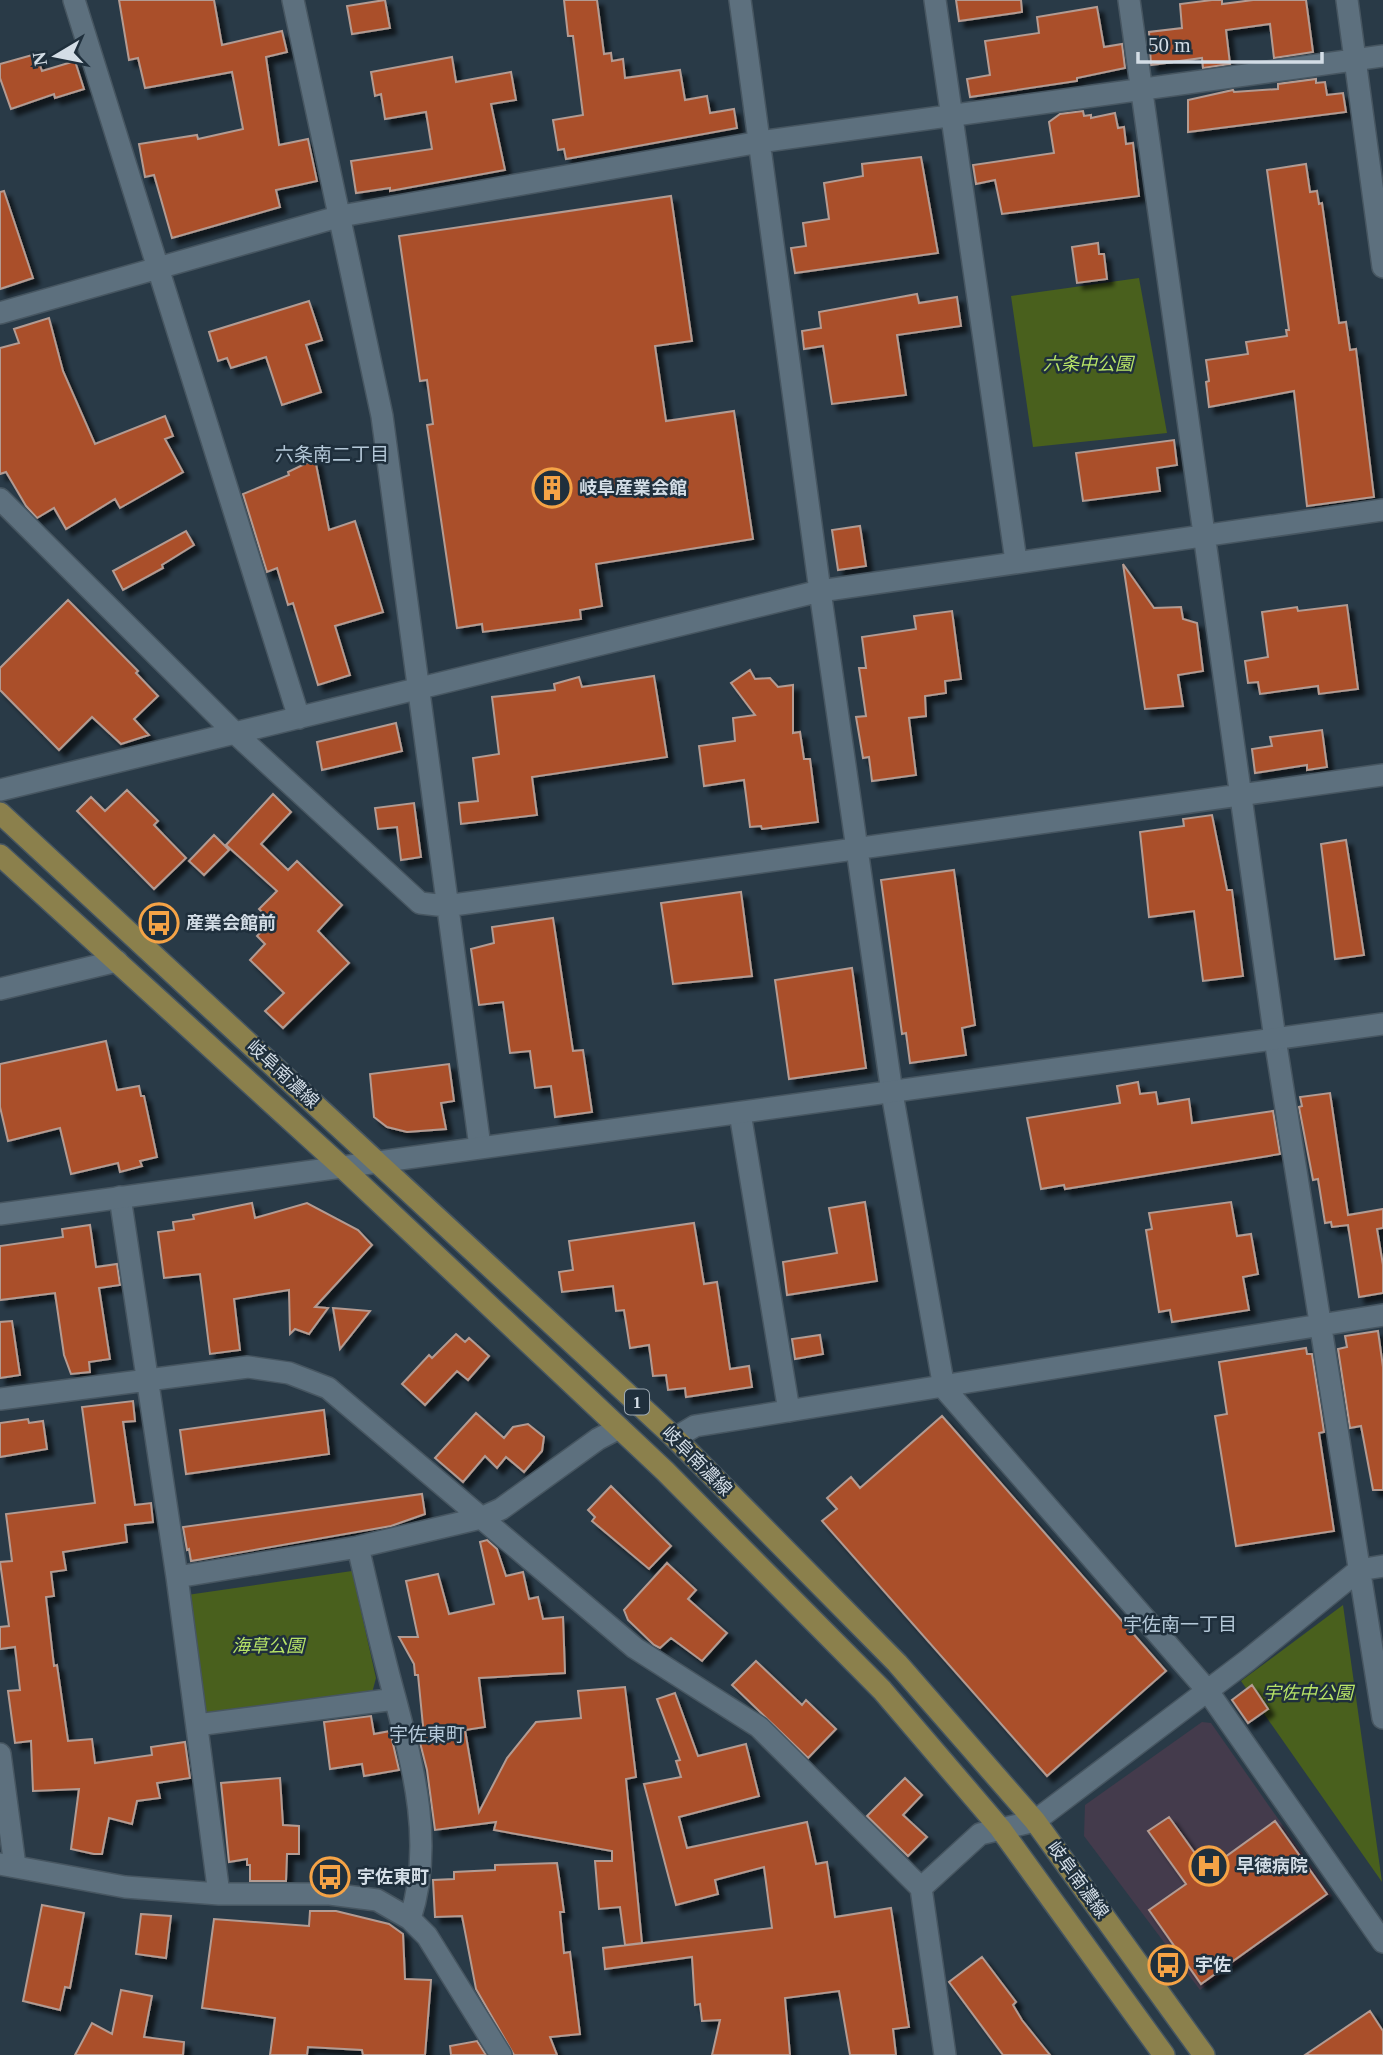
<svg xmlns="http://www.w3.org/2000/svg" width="1383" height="2055" font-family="'Times New Roman','Noto Sans JP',serif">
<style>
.medical{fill:#443b4c}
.green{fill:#49601d}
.building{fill:#aa4f2c;stroke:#b39b92;stroke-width:2;filter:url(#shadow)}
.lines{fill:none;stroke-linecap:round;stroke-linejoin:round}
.street-casing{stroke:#475661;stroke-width:24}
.secondary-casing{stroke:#475661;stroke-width:24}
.primary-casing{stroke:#475661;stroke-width:24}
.street{stroke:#5d707e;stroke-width:21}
.secondary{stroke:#5d707e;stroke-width:21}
.primary{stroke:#8b804c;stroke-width:21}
.labels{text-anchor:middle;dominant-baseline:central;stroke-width:5;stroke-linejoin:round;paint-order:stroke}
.shield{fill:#1f2f3c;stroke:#9da9b3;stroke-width:2}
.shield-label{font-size:16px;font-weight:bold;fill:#d3dde6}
.park-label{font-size:18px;font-style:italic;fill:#b7e367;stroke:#1f2f3c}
.poi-label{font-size:18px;font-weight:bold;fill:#d3dde6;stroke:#1f2f3c;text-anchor:start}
.street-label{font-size:18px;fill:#d3dde6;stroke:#1f2f3c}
.neighbourhood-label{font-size:19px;fill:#b4c8d8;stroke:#1f2f3c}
</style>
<defs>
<filter id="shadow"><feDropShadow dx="6" dy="6" stdDeviation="2" flood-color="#0009"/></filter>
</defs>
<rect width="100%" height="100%" fill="#293a47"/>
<!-- medical -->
<path class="medical" d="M1202,1722l9,1 121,173 -132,94 -116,-154 1,-31z"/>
<!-- green -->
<path class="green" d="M1139,278l28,155 -134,14 -22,-151z
M352,1571l24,107 -4,15 -167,26 -18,-124z
M1343,1605l39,277 -141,-201z"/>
<!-- building -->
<path class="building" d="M119,0h95l8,45 60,-14 5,21 -21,5 13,88 29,-6 9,42 -41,9 4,17 -108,31 -18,-63 -9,2 -6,-33 58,-9 1,4 45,-10 -11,-57 -87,16 -7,-30 -9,2z
M385,0l5,28 -38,6 -5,-28z
M564,0h33l7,54 7,-1 1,8 11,-2 2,19 55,-8 5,30 22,-4 3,17 24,-4 3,19 -171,31 -2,-10 -6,1 -5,-30 30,-5 -10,-79h-5z
M956,0h65l1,12 -63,9z
M1212,0h10v4l31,-4h53l7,52 -39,6 -4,-34 -44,6 4,34 -27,4 -1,-10 -51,7 -2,-33 33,-4 -2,-24z
M1097,7l7,40 18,-3 3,24 -48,10v3l-107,16 -3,-18 23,-4 -5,-34 54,-8 -2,-16z
M36,54l6,17 33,-10 9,28 -29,9 -1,-4 -43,15 -11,-31v-14z
M452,57l4,25 55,-10 5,28 -25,4 14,66 -115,21v-3l-34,5 -5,-32 81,-12 -6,-37 -41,7 -4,-25 -6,2 -4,-24z
M1316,79v4l9,-1 2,13 16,-2 3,19 -158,20v-32l45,-10 1,2 44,-3v-5z
M1083,111l1,5 7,-1v3l24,-5 3,15 6,-1 2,17 7,-1 6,53 -137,18 -7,-34 -19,4 -3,-19 81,-12 -5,-31 11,-8z
M921,157l17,96 -143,20 -4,-25 15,-2 -3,-23 26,-4 -5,-36 39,-7 -1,-12z
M1306,164l4,28 7,-1 2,13 3,-1 17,120 7,-1 4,28 6,-1 18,148 -67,9 -13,-115 -85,16 -3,-25 3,-1 -3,-21 42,-6 -2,-12 41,-6 -1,-6h3l-22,-160z
M4,191l29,87 -33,11v-97z
M671,196l21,145 -37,5 11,75 68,-10 19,128 -157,25 6,42 -22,4 1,9 -98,13 -1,-8 -25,4 -30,-203 6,-1 -6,-44 -7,1 -21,-145z
M1098,243l1,11h5l3,25 -30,4 -5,-36z
M917,294l2,9 38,-6 4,29 -64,9 9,60 -74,9 -9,-58 -19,3 -2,-18 19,-3 -2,-16z
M309,301l13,39 -16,5 15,47 -39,13 -16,-48 -35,11 -4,-10 -9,3 -9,-29z
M49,318l14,53 32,73 70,-28 8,20 -8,3 18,33 -63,36 -5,-9 -49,30 -12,-21 -17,10 -11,-12 -20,-34 -6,2v-126l19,-5 -5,-14z
M1174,440l3,25 -20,3 3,23 -77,10 -7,-48z
M315,459l14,71 26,-9 28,91 -48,14 15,49 -32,10 -25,-82 -5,2 -11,-37 -10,4 -24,-78 46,-19 -1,-3z
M860,526l6,40 -28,4 -6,-40z
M186,531l8,14 -32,20 1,3 -40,22 -10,-19z
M1123,564l31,44 27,-1 2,12 14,4 6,48 -25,4 5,31 -38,3z
M68,600l70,71 -2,2 22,23 -24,23 15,16 -28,9 -29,-27 -33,33 -59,-60v-22z
M1347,605l11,84 -39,5 -1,-8 -58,8 -2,-12 -10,1 -3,-22 23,-4 -6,-45 35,-5 1,4z
M952,611l9,68 -16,2 1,12 -21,3 1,20 -17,2 7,57 -44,6 -3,-24 -6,1 -7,-41 10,-1 -7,-48h7l-4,-31 54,-8 -2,-13z
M750,670l5,9 15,-1 8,9 15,-2v48l7,-1 4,27h6l8,63 -56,7 -1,-3 -11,1 -6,-47 -40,6 -5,-40 36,-5 -2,-23 22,-3 -24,-32z
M654,676l13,81 -135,20 5,38 -76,9 -2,-21 19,-2 -5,-43 26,-4 -7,-57 63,-7 -1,-6 25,-7 3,10z
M396,723l6,28 -80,19 -5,-28z
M1322,730l5,37 -20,3v-5l-52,8 -3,-24 20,-3 -2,-9z
M127,790l31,31 -4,4 32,33 -32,31 -77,-78 14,-14 14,14z
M273,794l18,18 -30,32 27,26 9,-9 45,44 -24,26 31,32 -66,65 -18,-17 19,-18 -34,-33 15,-16 -8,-8 14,-15 -12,-12 18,-18 -51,-46z
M414,803l7,54 -20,3 -4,-33 -19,2 -3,-21z
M1212,815l15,75h5l11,86 -40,5 -9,-70 -45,6 -9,-85 44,-6 -1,-7z
M214,835l15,15 -25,25 -15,-14z
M1346,840l18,115 -29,4 -14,-115z
M954,870l21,155 -13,3 4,27 -56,8 -4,-30 -4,1 -21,-154z
M741,892l11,84 -79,8 -12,-81z
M553,918l20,133 10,-1 9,62 -37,5 -4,-31 -16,2 -5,-37 -20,2 -7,-51 -24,3 -8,-56 23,-6 -2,-16z
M852,968l14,100 -77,11 -14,-99z
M106,1041l11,49 22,-4 2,10h3l13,61 -17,4 2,5 -22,6 -2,-9 -47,11 -11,-46 -52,13 -8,-34v-43z
M449,1064l5,37 -13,2 5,26 -39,3 -20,-5 -13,-10 -4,-43z
M1138,1082l2,12 16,-2 2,12 31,-5 3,24 81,-12 7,43 -215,35 -1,-4 -23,4 -14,-71 93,-15 -3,-17z
M1330,1093l18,122 35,-6v19l-6,1 6,36v28l-24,4 -11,-72 -16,2 -1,-5 -6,1 -7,-44 -5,1 -14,-73 3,-1 -2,-9z
M865,1202l12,79 -90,14 -4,-33 54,-9 -8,-45z
M1231,1202l6,34 14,-2 7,40 -15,3 6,33 -77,12 -2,-12 -11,2 -13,-82 6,-1 -3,-16z
M252,1203l3,15 52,-15 51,27 14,15 -57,62 13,1 -19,26 -14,-5 -5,5 -1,-44 -55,9 6,51 -30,4 -10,-80 -36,4 -6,-46 16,-2 -1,-8 21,-3 -1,-4z
M694,1223l10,61 13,-2 13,87 19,-3 3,21 -66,10 -1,-9 -17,2 -2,-15 -13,1 -4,-31 -19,3 -6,-38 -8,1 -3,-25 -51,6 -3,-20 14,-2 -4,-29z
M90,1225l6,42 21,-3 3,21 -21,3 11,71 -21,3 1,10 -19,2 -7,-19 -9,-62 -55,7v-54l63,-9 -1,-8z
M333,1308l37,3 -30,38z
M12,1321l8,54 -20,3v-56z
M1378,1331l5,36v123h-10l-12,-64 -11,2 -12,-79 9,-2 -2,-11z
M456,1334l9,8 4,-4 20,18 -21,24 -11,-9 -32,34 -23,-21 27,-29 3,3z
M820,1335l3,19 -28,5 -3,-20z
M1306,1348l1,6h5l12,78 -5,1 15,98 -98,15 -21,-130 12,-2 -8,-52z
M133,1401l2,20 -12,1 12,83 16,-2 2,19 -28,3 2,17 -64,10 3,18 -15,2 3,24 -8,1 8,69 3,-1 11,76 24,-2 3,24 57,-8 -1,-8 34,-5 5,36 -33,5 3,15 -23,3 -5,23 -23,-6 -7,36h-8l-23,-5 8,-60 -46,2 -2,-50 -16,2 -7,-52 12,-1 -5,-43 -15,2v-22l9,-1 -9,-64 12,-1 -6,-47 89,-11 -13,-96z
M324,1410l5,44 -143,20 -6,-44z
M476,1413l28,25 9,-11 15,-3 16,13 -2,14 -18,21 -18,-15 -9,11 -12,-12 -22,26 -28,-24z
M942,1416l224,255 -119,105 -225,-255 15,-12 -10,-11 24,-21 9,11z
M28,1419l1,4 14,-2 4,28 -47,8v-34z
M611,1486l60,60 -22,23 -57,-48 3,-4 -7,-7z
M422,1494l3,20 -34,12 -200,35 -2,-12 -2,1 -4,-23z
M487,1540l10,9 9,27 17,-4 6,27 9,-2 5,22 20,-2 2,56 -86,5 6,49 -20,3 14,82 28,-54 29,-36 45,-4 -3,-27 47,-4 11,90 -10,2 16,164 -17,2 -5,-38 -21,2 -4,-48h17v-10l-118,-21 2,-8 -61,8 -8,-60 -11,-43 7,-1 -5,-51h-3l-1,-11 -15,-27h19l-12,-56 32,-7 11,40 45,-10 -14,-62z
M667,1563l29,27 -8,9 39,34 -25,28 -31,-23 -11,10 -6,-3 -26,-25 -4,-10z
M756,1661l46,44 4,-5 30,29 -28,29 -76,-73z
M1252,1685l16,24 -20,14 -16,-23z
M675,1693l23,63 48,-12 13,52 -80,21 8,31 120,-26 9,42 11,-2 8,55 56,-9 18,119 -16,2 3,26h-46l-11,-64 -54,7 5,57h-78l8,-35 -18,1 -2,-17 -5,1 -3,-48 -87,12 -2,-21 169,-20 -8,-61 -49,13 3,14 -42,11 -32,-121 37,-7 -5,-16 4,-1 -23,-61z
M371,1716l3,18 16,-3 9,39 -35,6 -2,-12 -32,5 -6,-47z
M280,1778l3,47 16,1v28h-12l-1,27h-36v-16h-3v-6l-18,3 -8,-79z
M905,1778l17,17 -19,20 24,22 -19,19 -41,-40z
M1169,1817l38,53 68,-49 52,73 -126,90 -52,-74 37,-26 -38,-53z
M557,1863l7,49h-4l4,41 6,-1 10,82 -30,3 7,18h-43l-38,-66 -14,-73 -27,1 -2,-37 21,-1v-7l41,-2v-5z
M42,1905l42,8 -14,75 -5,-1 -5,23 -37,-9z
M310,1911h26l53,13 14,10 2,45 26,1 -6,75h-62l-1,-5 -54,-3 -1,8h-37l5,-37 -73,-10 12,-89 95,7z
M141,1914l30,2 -5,42 -30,-4z
M982,1957l34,45 -3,3 9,15 28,35h-47l-54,-73z
M121,1990l31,6 -8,41 40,5 -1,13h-108l17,-32 20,11z
M1370,2011l13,20v24h-78z
M477,2041l9,14h-35l-1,-9z"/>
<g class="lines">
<!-- street casing -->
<g class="street-casing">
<path id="street" d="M74,0l225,718
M293,0l89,416 98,731
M740,0l80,591 72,502 52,295 263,302 176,252
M935,0l81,561
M1129,0l146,1039 108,679
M1347,0l36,267
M0,313l341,-97 419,-74 623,-86
M0,499l235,234 185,170 26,3 937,-131
M0,790l820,-199 563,-81
M0,989l117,-28
M740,1113l49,298
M120,1197l57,380 42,317
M0,1399l248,-32 41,6 39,15 307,260 124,79 162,161 24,167
M675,1438l20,-12 688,-111
M358,1547c12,51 23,101 37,151 19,72 39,148 15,221
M177,1577l181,-30 123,-29 20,-9 97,-70 21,-11
M197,1725l198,-26
M0,1754l15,112
M0,1864l125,23 94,7h111l47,6 33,19 17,17 74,119
M921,1888l59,-54 55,-13 213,-161 111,-90 24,-4"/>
</g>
<!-- secondary casing -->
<g class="secondary-casing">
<path id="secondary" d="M0,1214l1383,-190"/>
</g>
<!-- primary casing -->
<g class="primary-casing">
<path id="primary" d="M0,813l675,625 222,225 138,158 169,234
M0,855l342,312 323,304 217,219 118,138 164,227"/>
</g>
<!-- street -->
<use href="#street" class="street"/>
<!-- secondary -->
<use href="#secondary" class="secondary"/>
<!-- primary -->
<use href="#primary" class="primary"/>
</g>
<!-- icons -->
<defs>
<g id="building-ring" transform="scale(2.0125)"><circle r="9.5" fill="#1f2f3c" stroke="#f5a346" stroke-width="1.5"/><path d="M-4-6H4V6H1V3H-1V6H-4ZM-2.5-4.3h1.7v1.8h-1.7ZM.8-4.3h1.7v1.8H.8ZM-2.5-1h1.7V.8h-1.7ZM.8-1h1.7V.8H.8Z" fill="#f5a346"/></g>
<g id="bus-ring" transform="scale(2.0125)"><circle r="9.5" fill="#1f2f3c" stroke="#f5a346" stroke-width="1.5"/><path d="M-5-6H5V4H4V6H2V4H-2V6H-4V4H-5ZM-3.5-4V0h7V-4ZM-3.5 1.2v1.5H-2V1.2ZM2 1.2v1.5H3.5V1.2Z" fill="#f5a346"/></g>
<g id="hospital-ring" transform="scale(2.0125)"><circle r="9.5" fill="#1f2f3c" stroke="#f5a346" stroke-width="1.5"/><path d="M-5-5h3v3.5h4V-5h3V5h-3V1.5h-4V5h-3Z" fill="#f5a346"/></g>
</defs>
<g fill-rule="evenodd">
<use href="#building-ring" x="552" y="488"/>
<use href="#bus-ring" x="159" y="923"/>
<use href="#hospital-ring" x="1209" y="1866"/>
<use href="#bus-ring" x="330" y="1877"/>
<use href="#bus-ring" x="1168" y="1965"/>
</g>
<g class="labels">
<!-- shield labels -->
<rect class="shield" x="625" y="1389.5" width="24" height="25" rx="5"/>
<g class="shield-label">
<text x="637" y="1402">1</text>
</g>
<!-- park labels -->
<g class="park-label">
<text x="1088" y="364">六条中公園</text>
<text x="268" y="1646">海草公園</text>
<text x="1308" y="1693">宇佐中公園</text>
</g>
<!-- poi labels -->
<g class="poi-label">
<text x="579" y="488">岐阜産業会館</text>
<text x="186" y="923">産業会館前</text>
<text x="1236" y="1866">早徳病院</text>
<text x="357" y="1877">宇佐東町</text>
<text x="1195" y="1965">宇佐</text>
</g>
<!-- street labels -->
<g class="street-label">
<text transform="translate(283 1074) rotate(43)">岐阜南濃線</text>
<text transform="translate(697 1461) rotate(45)">岐阜南濃線</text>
<text transform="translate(1078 1880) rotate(54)">岐阜南濃線</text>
</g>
<!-- neighbourhood labels -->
<g class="neighbourhood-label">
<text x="332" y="454">六条南二丁目</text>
<text x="1180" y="1624">宇佐南一丁目</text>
<text x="427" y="1734">宇佐東町</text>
</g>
</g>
<!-- north arrow -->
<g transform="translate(56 56) rotate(260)" stroke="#1f2f3c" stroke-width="5" paint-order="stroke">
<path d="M0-5L12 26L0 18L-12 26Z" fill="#d3dde6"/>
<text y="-10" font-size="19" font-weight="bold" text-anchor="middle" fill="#d3dde6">N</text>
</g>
<!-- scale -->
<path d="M1138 52v10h184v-10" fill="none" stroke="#d3dde6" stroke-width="3.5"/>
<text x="1148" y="52" font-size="21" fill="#d3dde6" stroke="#1f2f3c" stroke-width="5" paint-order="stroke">50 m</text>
</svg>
